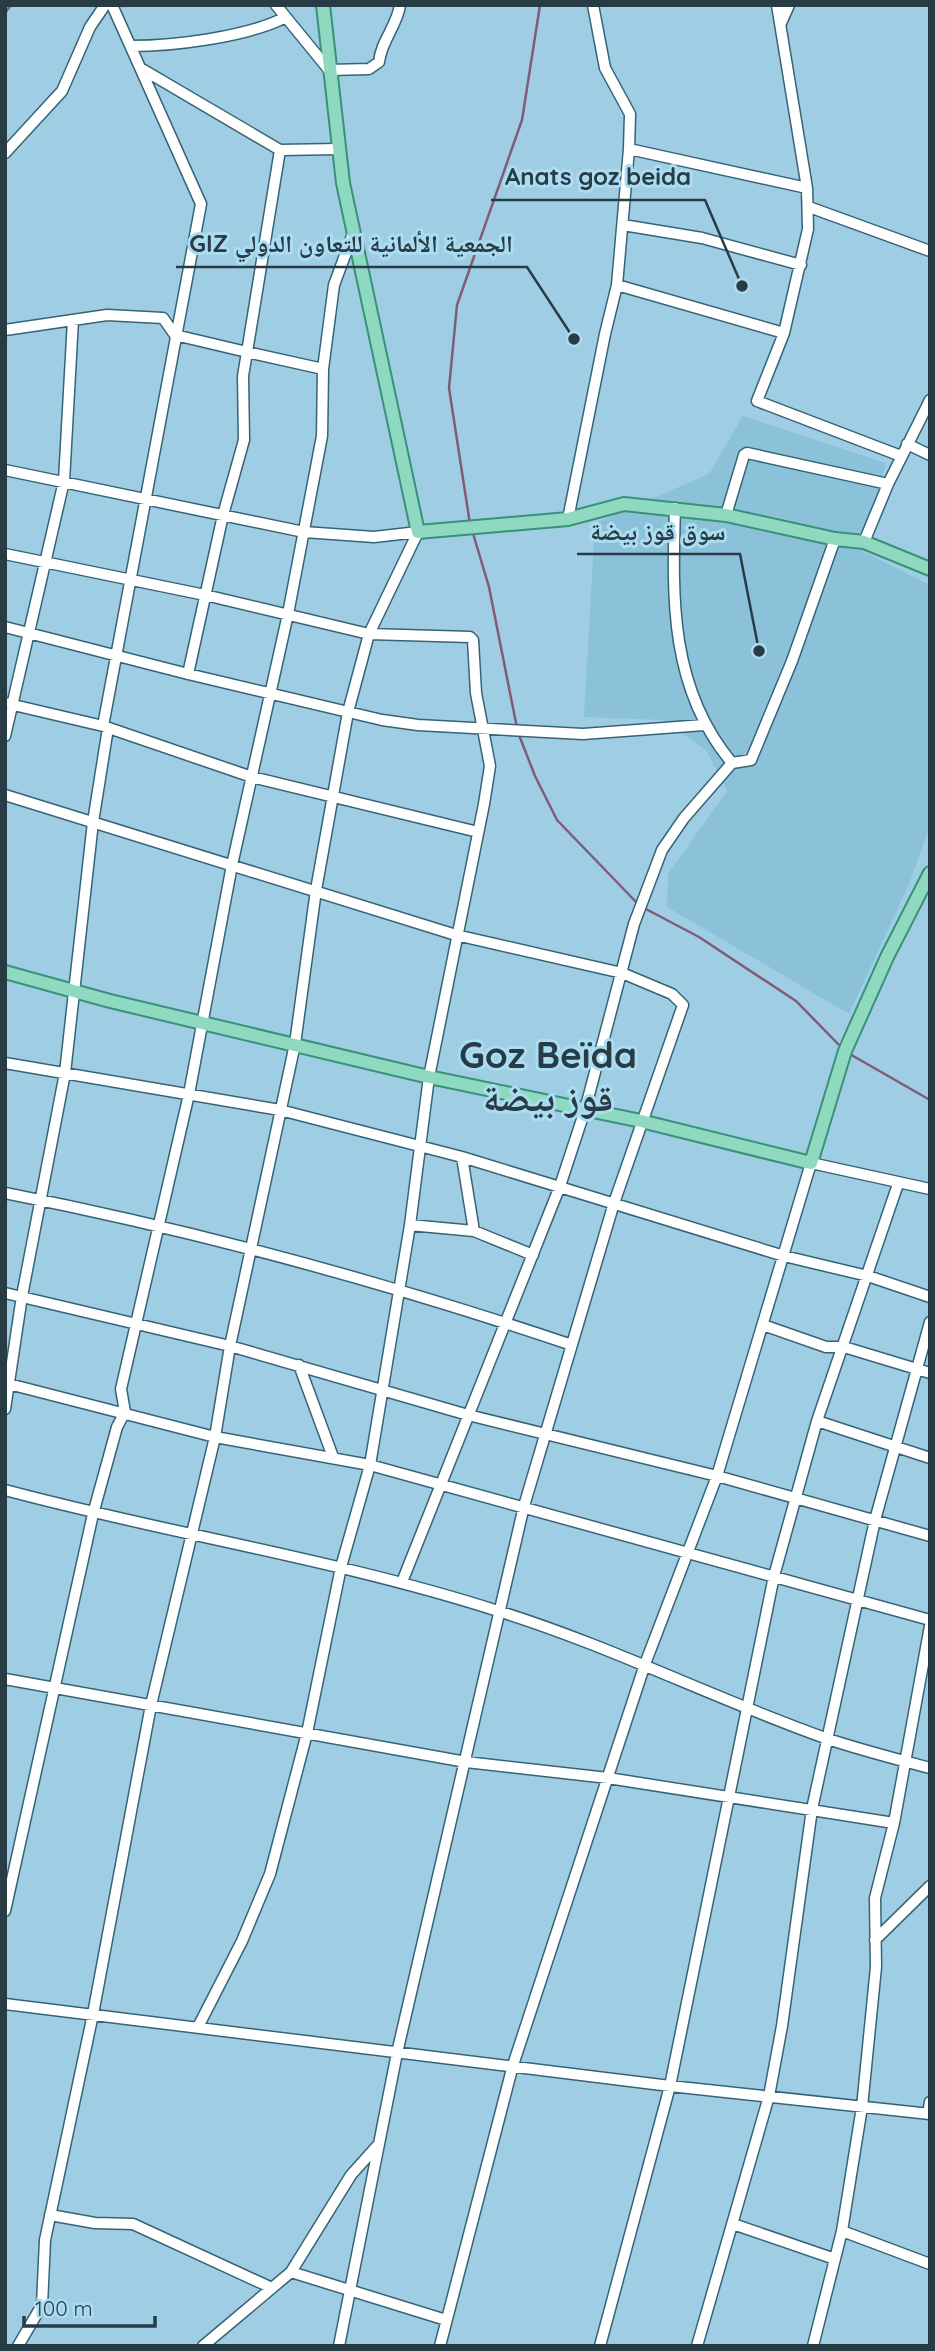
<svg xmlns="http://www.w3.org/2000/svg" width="935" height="2351" font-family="Quicksand,'Noto Naskh Arabic',sans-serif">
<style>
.built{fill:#8bc1d9}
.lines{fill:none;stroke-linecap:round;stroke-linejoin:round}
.stream{stroke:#805c75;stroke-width:2.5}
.minor-casing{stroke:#366376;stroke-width:13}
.major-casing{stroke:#3a917a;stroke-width:16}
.minor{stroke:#fff;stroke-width:10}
.major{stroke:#8ed9c0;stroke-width:12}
.labels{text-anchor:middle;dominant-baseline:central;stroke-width:6;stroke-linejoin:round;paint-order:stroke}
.town-label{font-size:37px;font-weight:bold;fill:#283c45;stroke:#acdcf1}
.leader{fill:none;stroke:#283c45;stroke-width:2.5}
.callout-dot{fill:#283c45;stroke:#acdcf1;stroke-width:2.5}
.callout-label{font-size:24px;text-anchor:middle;font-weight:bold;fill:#283c45;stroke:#acdcf1;stroke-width:6;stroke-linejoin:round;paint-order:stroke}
</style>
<rect width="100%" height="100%" fill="#9fcee4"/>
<!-- built -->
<path class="built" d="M743,416l143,47 -24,88 68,34v241l-21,58 -60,130 -182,-107 1,-33 59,-83 -21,-41 -43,-30 -79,-3 11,-194 114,-49z"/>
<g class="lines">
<!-- stream -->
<path class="stream" d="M5,13l6,-8
M470,524l-21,-136 8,-83 65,-185 18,-115
M472,530l17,57 28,141
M519,735l16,41 22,44 81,84
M644,908l55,29 97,64 47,48
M848,1053l82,47"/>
<!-- minor casing -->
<g class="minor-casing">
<path id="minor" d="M276,5l53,65 40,-1 10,-7c2,-21 18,-36 21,-57
M777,5l30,183 1,41 -24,104 -27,68 144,55
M781,23l8,-18
M131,46c43,0 115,-9 153,-28
M142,69l138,81
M629,149l178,39
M5,153l57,-62 28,-64 15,-22
M809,207l121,44
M623,225l79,13 99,27
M617,285l167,48
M5,330l102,-15 56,3 12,17 72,17 33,-202 58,-1
M907,444l23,11
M5,470l299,62 70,5 44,-5
M675,508c-3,91 -5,181 57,255
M726,515l18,-60 3,-2 141,31
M568,519l37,-185 12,-49 12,-136 1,-35 -25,-46 -12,-63
M864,542l24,-58 42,-84
M5,554l200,41 164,39 101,3 3,3 3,53 14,73 -6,38 -55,273 -19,148 -40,240 -29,102 -34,166 -37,141 -28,67 -44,86
M5,627l183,47 194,46 36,5 165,9 121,-9
M188,674l35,-159 21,-75 -1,-64 4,-24 76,17
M5,703l98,23 149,51 226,55
M103,726l98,-522 -89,-199
M5,736l59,-255 9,-161
M5,795l451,140 166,38 50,21 11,11 -69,198 -90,303 -127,547 -58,293
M5,1063l275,47 182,47 322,99 84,20 62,21
M462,1157l12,74
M5,1193c188,37 386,91 567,152
M410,1225l64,6 59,24
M5,1293l225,53 238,69 249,61 213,60
M763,1325l63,22h18l86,26
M299,1365l34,92
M5,1383l210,54 155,28 560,155
M5,1409l17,-113 43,-223 28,-251 15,-94
M817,1421l113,37
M5,1490c164,44 331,69 493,121 113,35 219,89 330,128 33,11 68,20 102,29
M402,1582l158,-396 25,-76 49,-186 28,-74 22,-32 48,-55 19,-3 41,-99 43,-122
M5,1679l461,83 142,16 286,45 36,-197
M5,1911l88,-397 24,-87 8,-15 -4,-23 68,-295 43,-229 56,-251 34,-178 1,-67 11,-84 20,-54
M875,1940l55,-54
M5,2004l665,82 260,28
M928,2114l2,-12
M50,2215l45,8 38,1 139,64
M733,2224l102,35
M842,2231l88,33
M291,2272l60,-97 26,-29
M18,2346l24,-41 3,-65 48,-226 58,-309 64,-268 15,-91 65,-302 21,-154 32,-178 21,-78 49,-102
M203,2346l88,-74 155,48
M440,2346l73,-281 132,-401 72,-188 94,-313 119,26
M600,2346l70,-260 104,-510 43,-155 81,-237
M697,2346l72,-250 13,-70 30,-217 63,-289 55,-198
M813,2346l29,-115 20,-124 14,-140 -1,-69 19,-75"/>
</g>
<!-- major casing -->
<g class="major-casing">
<path id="major" d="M323,5l20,178 75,349 150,-13 56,-15 102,11 109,24 29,3 66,27
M5,972l105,29 319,76 212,44 170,42 34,-112 42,-94 43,-84"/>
</g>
<!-- minor -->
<use href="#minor" class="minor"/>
<!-- major -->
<use href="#major" class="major"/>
</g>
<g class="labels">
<!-- town labels -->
<g class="town-label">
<text x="548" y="1054">Goz Beïda<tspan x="548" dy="43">قوز بيضة</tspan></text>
</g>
</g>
<!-- callouts -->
<path class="leader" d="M742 286L705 200H491M574 339L527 267H176M759 651L740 554H577"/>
<g class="callout-dot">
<circle cx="742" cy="286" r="7"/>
<circle cx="574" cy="339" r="7"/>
<circle cx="759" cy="651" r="7"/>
</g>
<g class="callout-label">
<text x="598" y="185">Anats goz beida</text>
<text x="351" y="252">GIZ الجمعية الألمانية للتعاون الدولي</text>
<text x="658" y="540">سوق قوز بيضة</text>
</g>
<!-- border -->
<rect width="935" height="2351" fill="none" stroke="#283c45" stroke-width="14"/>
<!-- scale -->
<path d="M24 2316v10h131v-10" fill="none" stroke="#283c45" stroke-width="3.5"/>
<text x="35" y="2316" font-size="21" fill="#283c45" stroke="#acdcf1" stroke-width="5" paint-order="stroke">100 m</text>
</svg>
